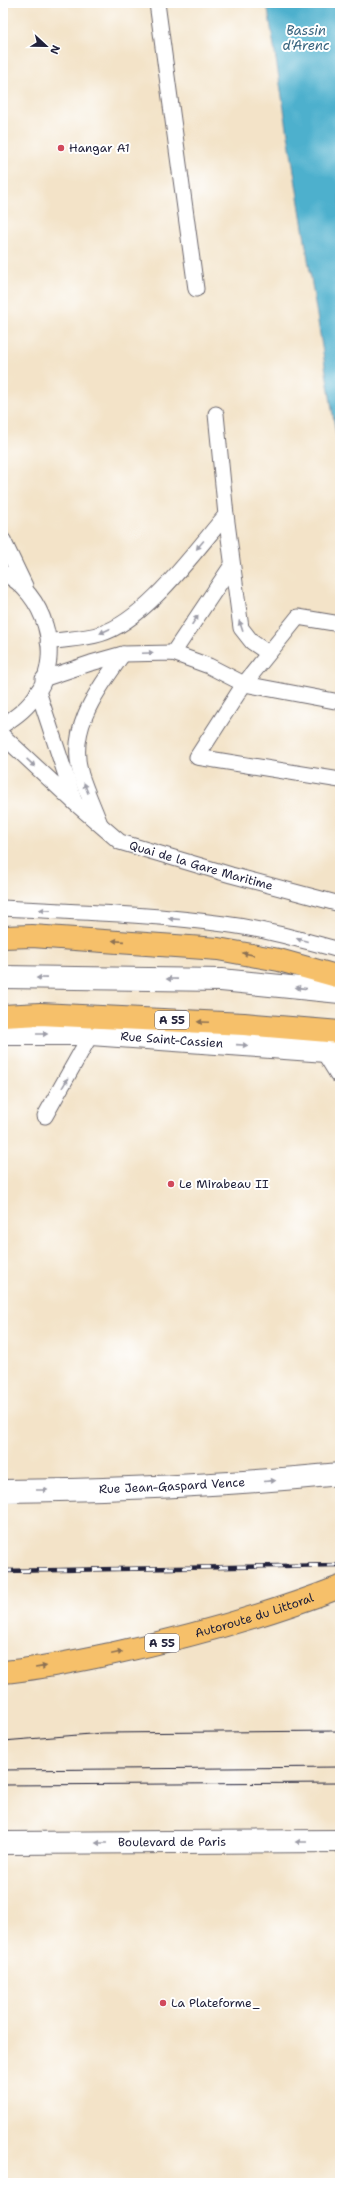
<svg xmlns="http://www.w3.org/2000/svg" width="343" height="2186" font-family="'Shantell Sans',sans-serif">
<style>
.water{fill:#4eb0cd;stroke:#386984}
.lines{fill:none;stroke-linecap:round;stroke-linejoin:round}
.service-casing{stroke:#6b666c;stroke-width:17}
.minor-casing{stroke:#6b666c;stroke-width:24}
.tertiary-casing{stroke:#6b666c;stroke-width:24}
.motorway-casing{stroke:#6b666c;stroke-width:24}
.service{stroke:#fff;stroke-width:15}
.minor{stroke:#fff;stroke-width:22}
.tertiary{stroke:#fff;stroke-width:22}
.motorway{stroke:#f6c06b;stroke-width:22}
.tram{stroke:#22223b;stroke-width:1}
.rail-casing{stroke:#22223b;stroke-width:4.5}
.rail{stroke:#fff;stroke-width:3;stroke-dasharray:9;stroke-linecap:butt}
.oneway{fill:#9c9ca7}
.oneway2{fill:#8c7153}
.poi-dot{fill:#d1495b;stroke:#fff;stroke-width:1.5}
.labels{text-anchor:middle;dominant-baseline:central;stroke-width:4;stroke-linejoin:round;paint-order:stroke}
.shield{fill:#fff;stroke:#646476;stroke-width:1}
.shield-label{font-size:11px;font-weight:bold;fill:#22223b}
.poi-label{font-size:12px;fill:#22223b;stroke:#fff;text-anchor:start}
.street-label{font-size:12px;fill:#22223b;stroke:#fff}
.water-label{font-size:13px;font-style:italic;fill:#36627d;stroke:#fff}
</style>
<rect width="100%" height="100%" fill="#fff"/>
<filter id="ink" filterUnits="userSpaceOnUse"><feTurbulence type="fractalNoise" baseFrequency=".025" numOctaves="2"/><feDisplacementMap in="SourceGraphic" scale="8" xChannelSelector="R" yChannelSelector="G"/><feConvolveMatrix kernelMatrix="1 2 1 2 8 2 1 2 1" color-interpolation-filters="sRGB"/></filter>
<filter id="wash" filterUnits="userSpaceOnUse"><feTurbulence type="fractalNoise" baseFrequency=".012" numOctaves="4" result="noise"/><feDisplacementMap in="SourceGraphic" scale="16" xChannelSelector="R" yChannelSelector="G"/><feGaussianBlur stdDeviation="0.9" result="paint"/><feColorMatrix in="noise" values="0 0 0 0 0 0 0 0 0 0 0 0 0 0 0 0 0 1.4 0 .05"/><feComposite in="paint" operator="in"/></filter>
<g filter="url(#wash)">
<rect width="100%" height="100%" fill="#f3e3c8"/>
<!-- water -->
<path class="water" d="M267,3h73v456z"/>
</g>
<g filter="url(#ink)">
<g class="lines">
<!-- service casing -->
<g class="service-casing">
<g id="service">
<path d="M157,3l39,286"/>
<path d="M216,414l10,101 15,113 11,14 16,11"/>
<path d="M3,540l22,46"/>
<path d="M3,573c41,20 60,80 35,119 -9,15 -21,24 -35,33"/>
<path d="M340,624l-42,-7 -54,67 -47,73 143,23"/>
<path d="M48,642c17,-3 36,-3 52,-8 45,-13 95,-83 126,-119"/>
<path d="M173,653l59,-88"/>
<path d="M43,679l48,-16 32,-9 50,-1 36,13 35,18 96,18"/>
<path d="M3,736l72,67 -37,-112"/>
<path id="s1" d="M75,803l45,39 111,33 109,29"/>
<path d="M100,824c-6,-16 -14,-33 -19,-49 -14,-47 17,-85 42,-121"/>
<path d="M3,908c74,4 148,6 221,16 39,5 78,16 116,26"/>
<path d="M45,1116l46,-82"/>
</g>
</g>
<!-- minor casing -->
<g class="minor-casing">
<g id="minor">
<path d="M327,1051l13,21"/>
<path id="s2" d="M3,1491c113,-1 225,-6 337,-17"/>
</g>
</g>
<!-- tertiary casing -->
<g class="tertiary-casing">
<g id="tertiary">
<path d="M3,977l218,3 119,12"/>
<path id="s3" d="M3,1034h88l249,18"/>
<path id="s4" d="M3,1843l337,-2"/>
</g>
</g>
<!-- motorway casing -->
<g class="motorway-casing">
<g id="motorway">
<path d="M3,937l29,-1 186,13 61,11 61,17"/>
<path d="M3,1016l37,-2 204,10 96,8"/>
<path id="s5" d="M3,1672c36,-3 72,-11 107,-18 79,-17 155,-38 230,-67"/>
</g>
</g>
<!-- service -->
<use href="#service" class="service"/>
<!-- minor -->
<use href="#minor" class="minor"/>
<!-- tertiary -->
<use href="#tertiary" class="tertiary"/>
<!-- motorway -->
<use href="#motorway" class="motorway"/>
<!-- tram -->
<path class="tram" d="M3,1741l100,-8 237,-2
M3,1770l337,-3
M3,1785l337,-2"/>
<!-- rail casing -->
<g class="rail-casing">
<path id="rail" d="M3,1571l337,-6"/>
</g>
<!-- rail -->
<use href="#rail" class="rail"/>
</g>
<!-- one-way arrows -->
<defs><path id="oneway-solid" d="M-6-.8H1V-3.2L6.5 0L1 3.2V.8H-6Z"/></defs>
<g class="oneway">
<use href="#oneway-solid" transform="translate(200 545) rotate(130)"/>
<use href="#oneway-solid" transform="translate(195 620) rotate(-56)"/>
<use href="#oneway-solid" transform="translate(241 626) rotate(-109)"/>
<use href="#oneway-solid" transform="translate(105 631) rotate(155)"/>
<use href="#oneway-solid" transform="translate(148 653) rotate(-2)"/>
<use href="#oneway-solid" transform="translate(31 763) rotate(43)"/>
<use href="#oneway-solid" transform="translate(86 788) rotate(-111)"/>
<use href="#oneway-solid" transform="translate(45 910) rotate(-177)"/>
<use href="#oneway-solid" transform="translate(174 919) rotate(-175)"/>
<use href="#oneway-solid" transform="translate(302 940) rotate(-165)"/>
<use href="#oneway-solid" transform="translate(42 978) rotate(-179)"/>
<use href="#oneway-solid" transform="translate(172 979) rotate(-179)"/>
<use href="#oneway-solid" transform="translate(301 988) rotate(-174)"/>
<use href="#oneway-solid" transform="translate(42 1034)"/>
<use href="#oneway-solid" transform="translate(242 1045) rotate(4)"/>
<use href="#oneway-solid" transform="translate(65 1083) rotate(-60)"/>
<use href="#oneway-solid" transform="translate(270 1481) rotate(-5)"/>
<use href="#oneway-solid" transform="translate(42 1490)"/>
<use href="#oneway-solid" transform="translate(301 1842) rotate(180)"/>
<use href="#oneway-solid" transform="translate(101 1843) rotate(180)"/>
</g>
<g class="oneway2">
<use href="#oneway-solid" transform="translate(118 941) rotate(-176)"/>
<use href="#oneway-solid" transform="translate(248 954) rotate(-169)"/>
<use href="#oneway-solid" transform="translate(203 1022) rotate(-177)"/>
<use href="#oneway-solid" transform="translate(117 1653) rotate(-12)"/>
<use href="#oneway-solid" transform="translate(41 1667) rotate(-9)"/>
</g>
</g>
<!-- markers -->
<g class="poi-dot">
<circle cx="61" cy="148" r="4"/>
<circle cx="171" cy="1184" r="4"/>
<circle cx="163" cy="2003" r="4"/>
</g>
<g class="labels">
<!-- shield labels -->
<g class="shield">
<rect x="155" y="1011" width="34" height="18" rx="3"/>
<rect x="145" y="1634" width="34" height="18" rx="3"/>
</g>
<g class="shield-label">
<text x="172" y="1020">A 55</text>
<text x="162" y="1643">A 55</text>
</g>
<!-- poi labels -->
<g class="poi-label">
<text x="69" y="148">Hangar A1</text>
<text x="179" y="1184">Le Mirabeau II</text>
<text x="171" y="2003">La Plateforme_</text>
</g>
<!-- street labels -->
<g class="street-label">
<text stroke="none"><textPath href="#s1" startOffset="144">Quai de la Gare Maritime</textPath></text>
<text stroke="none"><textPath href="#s3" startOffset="169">Rue Saint-Cassien</textPath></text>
<text stroke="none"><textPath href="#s2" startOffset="169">Rue Jean-Gaspard Vence</textPath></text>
<text stroke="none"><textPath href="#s5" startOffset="258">Autoroute du Littoral</textPath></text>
<text stroke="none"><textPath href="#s4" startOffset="169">Boulevard de Paris</textPath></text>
</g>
<!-- water labels -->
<g class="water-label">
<text x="306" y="30">Bassin<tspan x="306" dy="15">d'Arenc</tspan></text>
</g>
</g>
<!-- margin -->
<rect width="343" height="2186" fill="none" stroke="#fff" stroke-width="16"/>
<!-- north arrow -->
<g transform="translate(46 46) rotate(112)" stroke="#ffffff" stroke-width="3" paint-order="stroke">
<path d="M0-3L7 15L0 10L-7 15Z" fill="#22223b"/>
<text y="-6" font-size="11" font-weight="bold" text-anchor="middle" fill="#22223b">N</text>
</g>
</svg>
